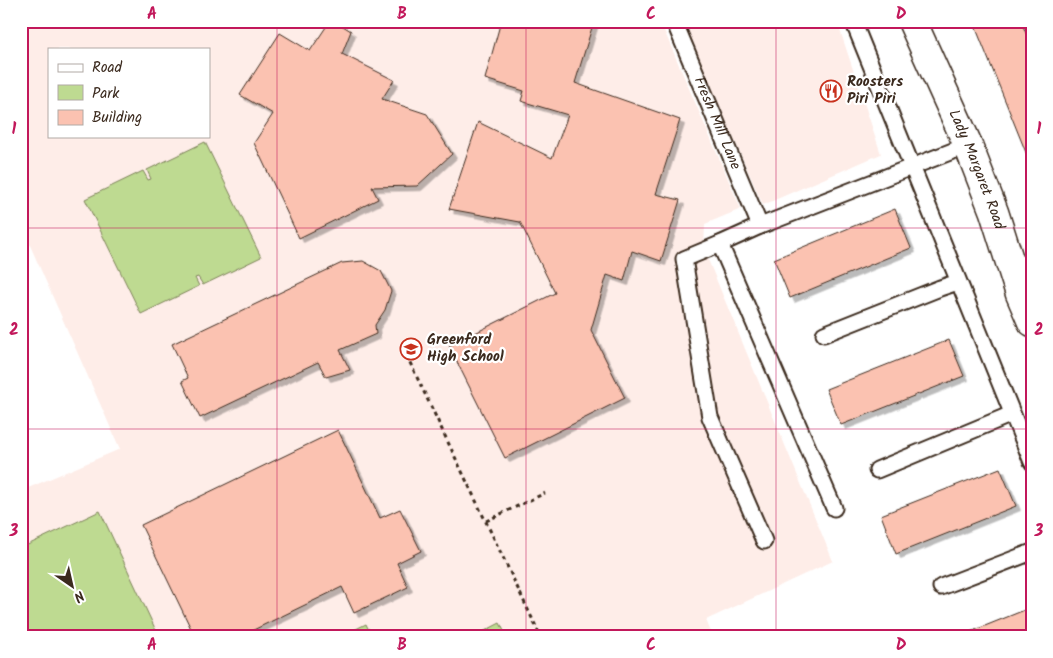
<svg xmlns="http://www.w3.org/2000/svg" width="1053" height="658" font-family="Kalam,sans-serif">
<style>
.built{fill:#feede8;fill-rule:evenodd}
.green{fill:#beda91;stroke:#7c8258}
.building{fill:#fbc2b1;stroke:#3b2a1e;filter:url(#shadow)}
.lines{fill:none;stroke-linecap:round;stroke-linejoin:round}
.service-casing{stroke:#3b2a1e;stroke-width:19}
.tertiary-casing{stroke:#3b2a1e;stroke-width:31}
.path{stroke:#3b2a1e;stroke-width:3;stroke-dasharray:4 4;stroke-linecap:butt}
.service{stroke:#fff;stroke-width:15}
.tertiary{stroke:#fff;stroke-width:28}
.grid{fill:none;stroke:#c2185b;stroke-width:1;stroke-opacity:0.55}
.labels{text-anchor:middle;dominant-baseline:central;stroke-width:4.5;stroke-linejoin:round;paint-order:stroke}
.poi-label{font-size:15px;font-weight:bold;fill:#3b2a1e;stroke:#fff;text-anchor:start}
.street-label{font-size:15px;fill:#3b2a1e;stroke:#fff}
.neatline{fill:none;stroke:#c2185b;stroke-width:2}
.grid-label{font-size:16px;text-anchor:middle;font-weight:bold;fill:#c2185b}
</style>
<defs>
<filter id="shadow"><feDropShadow dx="4.5" dy="4.5" stdDeviation="0" flood-color="#0004"/></filter>
</defs>
<rect width="100%" height="100%" fill="#fff"/>
<filter id="ink" filterUnits="userSpaceOnUse"><feTurbulence type="fractalNoise" baseFrequency=".02" numOctaves="2"/><feDisplacementMap in="SourceGraphic" scale="10" xChannelSelector="R" yChannelSelector="G"/><feConvolveMatrix kernelMatrix="1 2 1 2 8 2 1 2 1" color-interpolation-filters="sRGB"/></filter>
<g filter="url(#ink)">
<!-- built -->
<path class="built" d="M21,21h639l81,188 -36,15 -1,26 129,311 -127,59 7,17h-692v-146l99,-42 -99,-224zM49,49h160v87h-160z
M682,21h155l44,133 -118,51z"/>
<!-- green -->
<path class="green" d="M205,142l56,115 -58,28 -5,-8 -3,1 4,8 -58,28 -56,-115 58,-28 5,9 3,-1 -4,-9z
M100,511l59,126h-138v-89z
M500,623l7,14h-34z
M366,624l6,13h-32z"/>
<!-- building -->
<path class="building" d="M330,21h5l16,10 -9,23 52,26 -12,19 45,15 25,40 -35,32 -45,1 6,12 -79,39 -45,-95 19,-29 -33,-19 40,-62 30,18z
M501,21h93l-19,62 105,37 -24,74 24,6 -19,61 -29,-10 -8,30 -17,-6 -16,55 34,68 -120,60 -56,-112 106,-53 -35,-71 -71,-13 29,-87 74,36 16,-43 -47,-14 3,-10 -39,-12z
M973,21h48l11,27v117h-1z
M895,209l16,39 -121,50 -16,-39z
M363,261l18,10 10,20 -6,19 -10,15 1,9 -36,16 10,20 -24,7 -8,-15 -118,56 -18,-37 6,-3 -16,-34 170,-81z
M949,340l15,36 -123,49 -15,-36z
M338,430l42,88 20,-9 21,42 -24,12 11,24 -54,26 -12,-26 -103,50h-44l-54,-112z
M1000,468l16,38 -120,48 -15,-39z
M1032,607v30h-72v-1z"/>
<g class="lines">
<!-- service casing -->
<g class="service-casing">
<g id="service">
<path id="s1" d="M674,21l86,205"/>
<path d="M853,21l179,441"/>
<path d="M720,244l-36,15 26,158 54,124"/>
<path d="M824,334l116,-46 18,-6"/>
<path d="M877,470l135,-56"/>
<path d="M834,508l-114,-264 40,-18 208,-81"/>
<path d="M941,587l91,-35"/>
</g>
</g>
<!-- tertiary casing -->
<g class="tertiary-casing">
<g id="tertiary">
<path id="s2" d="M912,21l56,124 26,67 26,82 12,28"/>
</g>
</g>
<!-- path -->
<path class="path" d="M403,348l138,289
M486,521l59,-28"/>
<!-- service -->
<use href="#service" class="service"/>
<!-- tertiary -->
<use href="#tertiary" class="tertiary"/>
</g>
</g>
<!-- grid -->
<path class="grid" d="M277,21v616M526,21v616M776,21v616M21,228h1011M21,429h1011"/>
<!-- icons -->
<defs>
<g id="restaurant-ring" transform="scale(1.125)"><circle r="9.5" fill="#fff" stroke="#c8321e" stroke-width="1.5"/><path d="M-5-6h1v4h1v-4h1v4h1v-4h1v5L-1.5 .5V6h-2V.5L-5-1ZM5-6V6H3V1.5H1.5Q1.5-4 5-6Z" fill="#c8321e"/></g>
<g id="school-ring" transform="scale(1.125)"><circle r="9.5" fill="#fff" stroke="#c8321e" stroke-width="1.5"/><path d="M0-5L7-2L0 1L-7-2ZM-4 1L0 2.5L4 1V4Q0 6-4 4Z" fill="#c8321e"/></g>
</defs>
<g fill-rule="evenodd">
<use href="#restaurant-ring" x="831" y="91"/>
<use href="#school-ring" x="411" y="349"/>
</g>
<g class="labels">
<!-- poi labels -->
<g class="poi-label">
<text x="847" y="82">Roosters<tspan x="847" dy="17">Piri Piri</tspan></text>
<text x="427" y="340">Greenford<tspan x="427" dy="17">High School</tspan></text>
</g>
<!-- street labels -->
<g class="street-label">
<text stroke="none"><textPath href="#s1" startOffset="111">Fresh Mill Lane</textPath></text>
<text stroke="none"><textPath href="#s2" startOffset="162">Lady Margaret Road</textPath></text>
</g>
</g>
<!-- margin -->
<rect width="1053" height="658" fill="none" stroke="#fff" stroke-width="55"/>
<!-- legend -->
<rect x="48" y="48" width="162" height="90" fill="#ffffff" stroke="#b1aaa5"/>
<rect x="58" y="64" width="25" height="8" fill="#ffffff" stroke="#b1aaa5"/>
<text x="92" y="72" font-size="15" fill="#3b2a1e">Road</text>
<rect x="58" y="85" width="25" height="15" fill="#beda91" stroke="#b1aaa5"/>
<text x="92" y="98" font-size="15" fill="#3b2a1e">Park</text>
<rect x="58" y="110" width="25" height="15" fill="#fbc2b1" stroke="#b1aaa5"/>
<text x="92" y="122" font-size="15" fill="#3b2a1e">Building</text>
<!-- north arrow -->
<g transform="translate(72 586) rotate(146)" stroke="#ffffff" stroke-width="4" paint-order="stroke">
<path d="M0-4L9 19L0 12L-9 19Z" fill="#3b2a1e"/>
<text y="-8" font-size="14" font-weight="bold" text-anchor="middle" fill="#3b2a1e">N</text>
</g>
<rect x="28" y="28" width="998" height="602" class="neatline"/>
<g class="grid-label">
<text x="152" y="19">A</text>
<text x="402" y="19">B</text>
<text x="651" y="19">C</text>
<text x="901" y="19">D</text>
<text x="14" y="134">1</text>
<text x="1039" y="134">1</text>
<text x="14" y="335">2</text>
<text x="1039" y="335">2</text>
<text x="14" y="536">3</text>
<text x="1039" y="536">3</text>
<text x="152" y="650">A</text>
<text x="402" y="650">B</text>
<text x="651" y="650">C</text>
<text x="901" y="650">D</text>
</g>
</svg>
